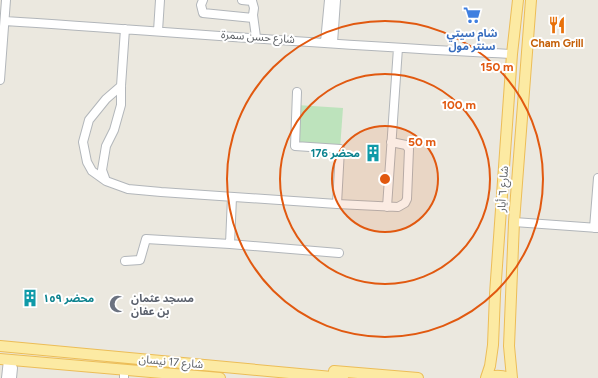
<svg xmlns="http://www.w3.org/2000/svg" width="598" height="378" font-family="Figtree,'Noto Sans Arabic',sans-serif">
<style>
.green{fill:#bde3bc}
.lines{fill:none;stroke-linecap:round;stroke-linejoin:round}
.minor-casing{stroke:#b2b6ba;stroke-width:10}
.major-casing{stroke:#ecbd57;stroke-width:12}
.minor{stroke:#fff;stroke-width:8}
.major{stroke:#fceaa3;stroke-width:10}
.ring{fill:none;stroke:#e15910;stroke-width:2}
.labels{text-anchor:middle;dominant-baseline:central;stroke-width:4;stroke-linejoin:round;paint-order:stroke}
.shop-label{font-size:11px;font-weight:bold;fill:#366cbe;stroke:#fff}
.street-label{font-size:11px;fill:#585c60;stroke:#fff}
.food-label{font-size:11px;font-weight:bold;fill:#c56008;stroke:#fff}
.culture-label{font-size:11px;font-weight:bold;fill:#0d838f;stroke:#fff;text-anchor:end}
.worship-label{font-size:11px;font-weight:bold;fill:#5b616d;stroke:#fff;text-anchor:start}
.centre{fill:#e15910;stroke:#fff;stroke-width:2}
.ring-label{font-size:12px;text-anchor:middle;font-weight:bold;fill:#e15910;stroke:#fff;stroke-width:4;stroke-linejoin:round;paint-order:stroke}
</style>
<rect width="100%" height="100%" fill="#ebe8df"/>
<!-- green -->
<path class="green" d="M297,105l46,3 -3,41 -45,-3z"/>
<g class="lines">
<!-- minor casing -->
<g class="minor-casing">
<path id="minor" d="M203,0l-2,5 2,8 50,5
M242,0l10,1 2,7 -1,7 3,22
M5,21c169,11 338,25 507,33
M158,31l2,-31
M325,42l4,-42
M333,43l3,-43
M0,80l6,-80
M121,86l-15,13 -17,21 -6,22 4,20 5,9 14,10 22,8 33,3 176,12 61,3 7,-4 2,-4 2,-50 -3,-4 -15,-3
M297,92l-2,54 45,3 -3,55
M106,181l-4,-11 4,-24 8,-16 7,-25v-19l4,-57
M387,207l11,-159
M514,222l84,6
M594,228l4,-50
M230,244l2,-47
M125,261l15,-1 6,-21 84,5 109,9
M8,360l5,8 -1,10
M6,378l2,-18
M124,378v-9"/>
</g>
<!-- major casing -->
<g class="major-casing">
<path id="major" d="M0,346l343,32
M0,359l220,19
M334,371l84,7
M486,378l4,-12 3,-21 2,-51 17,-240 6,-54
M486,378c8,-3 15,-3 23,0
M512,378l-3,-32 5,-124 17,-222"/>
</g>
<!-- minor -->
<use href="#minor" class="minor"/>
<!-- major -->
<use href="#major" class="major"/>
</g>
<!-- distance rings -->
<circle cx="385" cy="179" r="53" fill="#e15910" fill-opacity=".12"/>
<g class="ring">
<circle cx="385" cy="179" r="53"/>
<circle cx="385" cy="179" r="105"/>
<circle cx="385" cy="179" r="158"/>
</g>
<!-- icons -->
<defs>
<g id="supermarket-bare" transform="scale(1.38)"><path d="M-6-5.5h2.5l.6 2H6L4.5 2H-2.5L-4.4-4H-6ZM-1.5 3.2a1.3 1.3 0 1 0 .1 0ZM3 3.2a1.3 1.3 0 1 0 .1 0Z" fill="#3f7fe0" stroke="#fff" stroke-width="2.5" paint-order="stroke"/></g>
<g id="restaurant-bare" transform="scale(1.38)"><path d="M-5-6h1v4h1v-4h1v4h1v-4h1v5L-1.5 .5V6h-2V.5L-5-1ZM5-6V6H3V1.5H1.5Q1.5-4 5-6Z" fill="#e8710a" stroke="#fff" stroke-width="2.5" paint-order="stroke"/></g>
<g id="building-bare" transform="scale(1.38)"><path d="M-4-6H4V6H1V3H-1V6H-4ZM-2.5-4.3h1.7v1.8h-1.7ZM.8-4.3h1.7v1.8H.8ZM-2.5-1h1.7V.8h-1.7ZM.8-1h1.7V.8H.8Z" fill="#0f9aa8" stroke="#fff" stroke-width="2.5" paint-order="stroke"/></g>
<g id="mosque-bare" transform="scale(1.38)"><path d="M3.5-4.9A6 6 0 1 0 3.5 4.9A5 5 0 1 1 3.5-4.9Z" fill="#6b7280" stroke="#fff" stroke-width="2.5" paint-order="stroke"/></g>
</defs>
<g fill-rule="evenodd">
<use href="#supermarket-bare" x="472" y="15"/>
<use href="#restaurant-bare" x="557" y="25"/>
<use href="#building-bare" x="373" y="153"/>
<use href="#building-bare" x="30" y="298"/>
<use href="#mosque-bare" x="118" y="304"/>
</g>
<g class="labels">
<!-- shop labels -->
<g class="shop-label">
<text x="472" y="33">شام سيتي<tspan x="472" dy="13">سنتر مول</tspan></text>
</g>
<!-- street labels -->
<g class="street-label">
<text transform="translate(258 37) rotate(4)">شارع حسن سمرة</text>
<text transform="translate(503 189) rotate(-86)">شارع ٦ أيار</text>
<text transform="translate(171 362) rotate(5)">شارع 17 نيسان</text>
</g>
<!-- food labels -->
<g class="food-label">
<text x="557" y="43">Cham Grill</text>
</g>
<!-- culture labels -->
<g class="culture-label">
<text x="360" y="153">محضر 176</text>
<text x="43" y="298" text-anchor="start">محضر ١٥٩</text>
</g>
<!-- worship labels -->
<g class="worship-label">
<text x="131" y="298">مسجد عثمان<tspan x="131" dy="13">بن عفان</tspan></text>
</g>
</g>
<circle cx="385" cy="179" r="6" class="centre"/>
<g class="ring-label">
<text x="497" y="71">150 m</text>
<text x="459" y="109">100 m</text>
<text x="422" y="146">50 m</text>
</g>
</svg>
